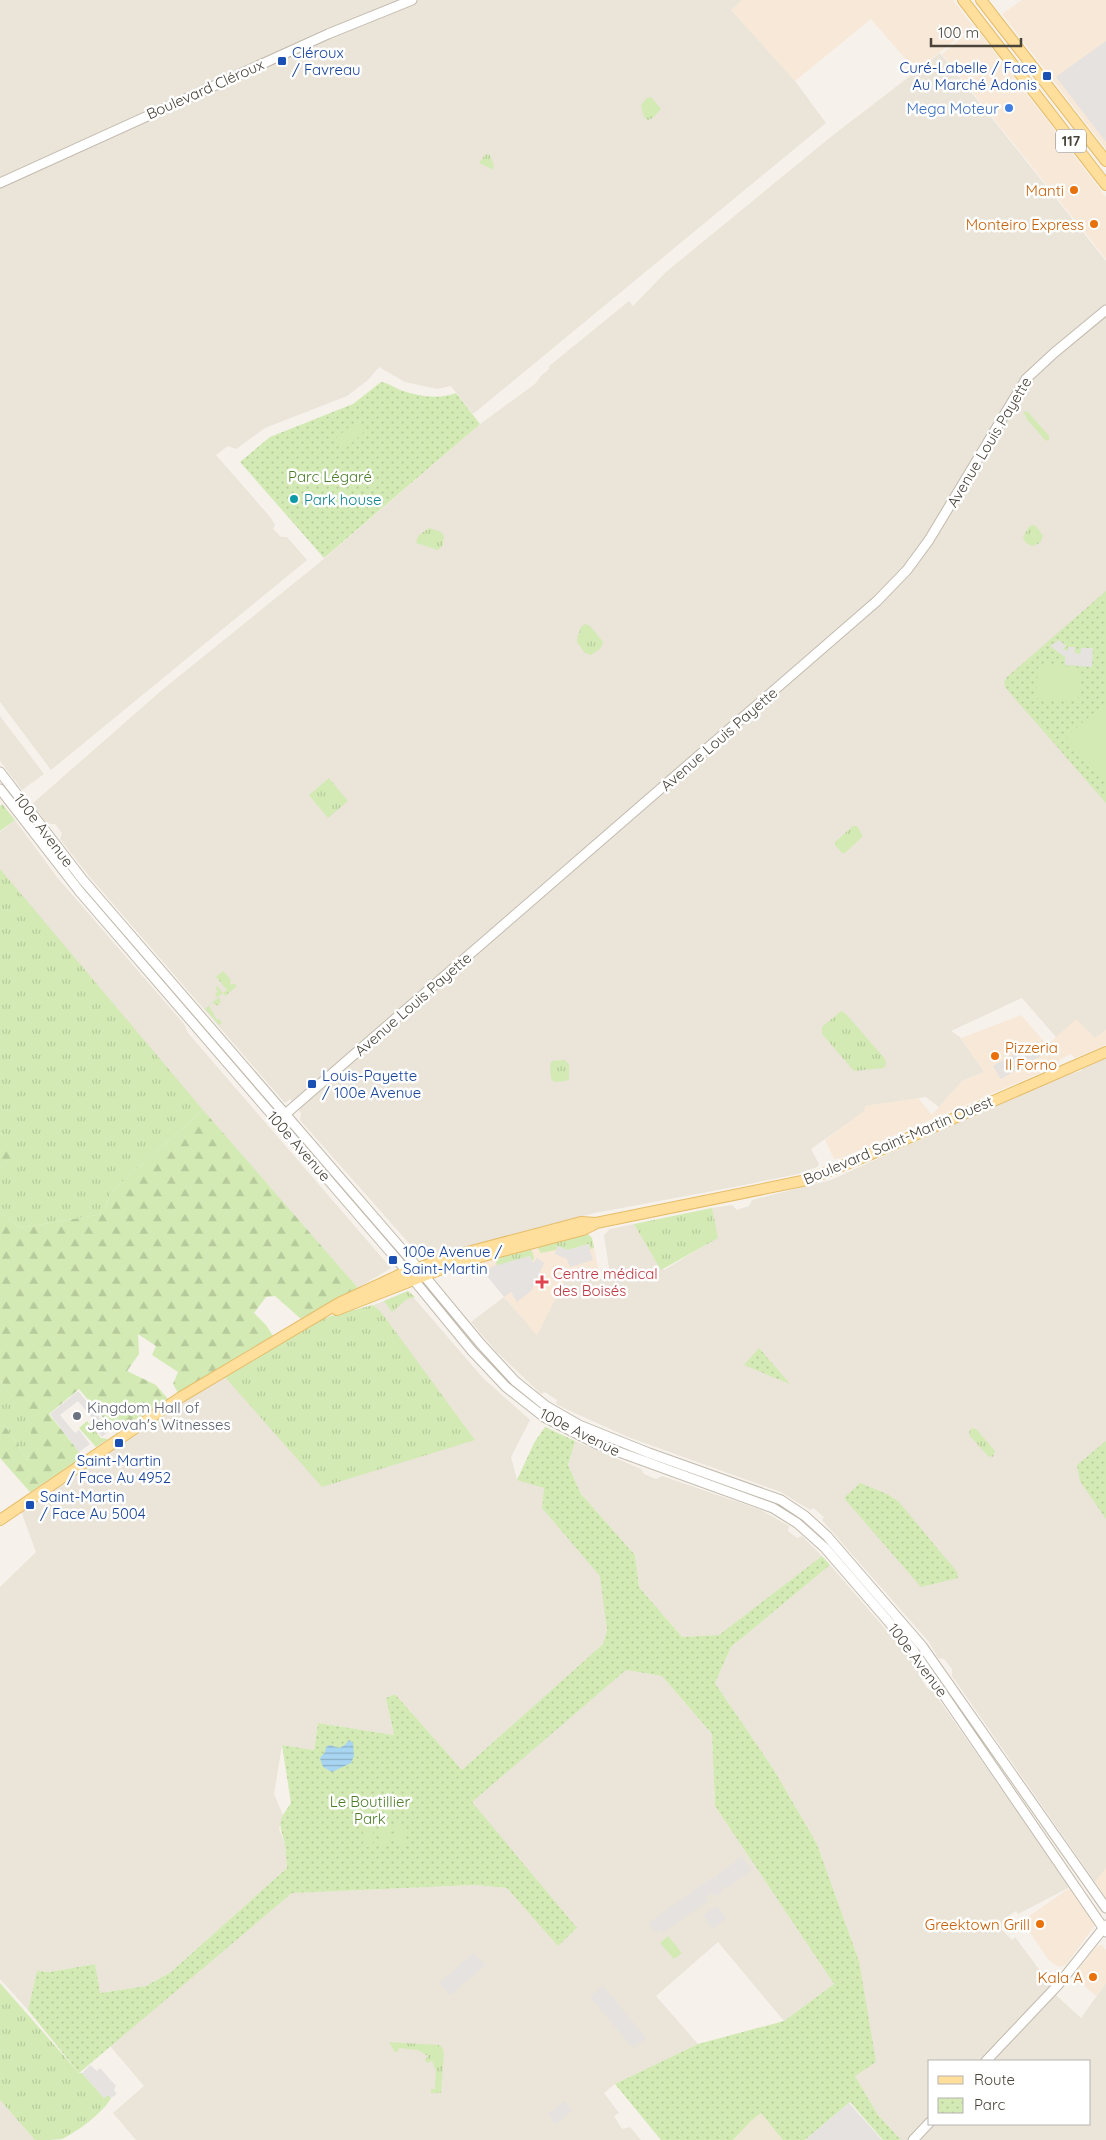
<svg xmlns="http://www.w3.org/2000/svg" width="1106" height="2140" font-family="Quicksand,sans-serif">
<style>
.residential{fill:#eae4d9;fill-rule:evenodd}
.commercial{fill:#f7e8d7}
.education{fill:#efe7d5}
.grass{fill:url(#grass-tufts)}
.forest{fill:url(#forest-firs)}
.park{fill:url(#park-dots)}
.pitch{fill:#d3eab4}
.parking{fill:#e5e2df}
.water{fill:url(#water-rules)}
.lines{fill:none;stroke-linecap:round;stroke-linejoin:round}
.minor-casing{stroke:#c2baad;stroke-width:11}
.major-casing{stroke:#e6bc69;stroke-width:12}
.minor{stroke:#fff;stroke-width:9}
.major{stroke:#ffdf9b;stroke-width:10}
.transit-dot{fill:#1a4fb4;stroke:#fff;stroke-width:2}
.shop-dot{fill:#3f7fe0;stroke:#fff;stroke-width:2}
.food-dot{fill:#e8710a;stroke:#fff;stroke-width:2}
.culture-dot{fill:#0f9aa8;stroke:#fff;stroke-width:2}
.health-dot{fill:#e0444e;stroke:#fff;stroke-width:2}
.worship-dot{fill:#6b7280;stroke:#fff;stroke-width:2}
.labels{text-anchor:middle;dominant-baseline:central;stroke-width:5;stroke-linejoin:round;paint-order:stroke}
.shield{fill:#fff;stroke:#807b74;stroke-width:1}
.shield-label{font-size:14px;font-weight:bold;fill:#4a4339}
.transit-label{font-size:15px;fill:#164399;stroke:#fff;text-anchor:start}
.street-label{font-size:15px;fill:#4a4339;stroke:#fff}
.shop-label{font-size:15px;fill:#366cbe;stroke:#fff;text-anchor:end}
.food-label{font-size:15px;fill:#c56008;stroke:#fff;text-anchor:end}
.park-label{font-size:15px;fill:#4d7e2a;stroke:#fff}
.culture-label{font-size:15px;fill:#0d838f;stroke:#fff;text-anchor:start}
.health-label{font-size:15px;fill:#be3a42;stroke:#fff;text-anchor:start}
.worship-label{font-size:15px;fill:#5b616d;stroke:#fff;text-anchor:start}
</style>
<defs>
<pattern id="grass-tufts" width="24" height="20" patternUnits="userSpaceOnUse" patternTransform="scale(1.25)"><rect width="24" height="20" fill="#d3eab4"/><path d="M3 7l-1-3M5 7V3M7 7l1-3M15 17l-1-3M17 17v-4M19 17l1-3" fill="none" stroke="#b7ca9c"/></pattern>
<pattern id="forest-firs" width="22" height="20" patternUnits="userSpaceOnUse" patternTransform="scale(1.25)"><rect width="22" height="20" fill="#d3eab4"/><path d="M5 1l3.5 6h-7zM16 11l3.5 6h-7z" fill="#b7ca9c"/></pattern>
<pattern id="park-dots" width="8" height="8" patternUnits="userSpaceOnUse" patternTransform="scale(1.25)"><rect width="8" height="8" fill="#d3eab4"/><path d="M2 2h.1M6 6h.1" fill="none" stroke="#b7ca9c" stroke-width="1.8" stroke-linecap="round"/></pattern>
<pattern id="water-rules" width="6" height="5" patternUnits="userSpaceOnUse" patternTransform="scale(1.25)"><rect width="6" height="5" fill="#a8d6f2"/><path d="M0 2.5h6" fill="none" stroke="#8bafc5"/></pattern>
</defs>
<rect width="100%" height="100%" fill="#f6f2eb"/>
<!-- residential -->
<path class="residential" d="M0,0h742l-11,10 64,71 31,42 -353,291 -22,-28 -14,3 -32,-7 -26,-15 -11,13 -21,16 -82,32 -29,21 -8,-3 -12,9 55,63 4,7 -2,4 8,8h6l20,23 -256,210 -51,-68z
M940,53l166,208v769l-11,8 -7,-7 -32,6 -34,-39 -71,33 9,6 24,35 -22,9 -23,26 -13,-10 -61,9v5l-54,38 8,15 -2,3 -19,7 -59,12 -144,27 -173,45 -122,-138 1,-7 -11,-14 -5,4 -196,-227 -29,-37 2,-6 -7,-9h-8l-15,-20 130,-114 157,-127 161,-139 55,-40 5,-7 10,-9 -2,-1 81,-66 4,5 33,-34 166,-136z
M0,716l44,58 -22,16 -22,-29z
M15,820l41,56 128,148 4,9 203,235 -33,20 -193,-221 -165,-197v-38z
M1106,1057v811l-11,14 -143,-206v-7l-8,-10 -6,-1 -9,-16 -107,-122 2,-3 -10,-9 -4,2 -29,-18 -153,-55 -60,-27 -12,-6 1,-4 -12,-8 -4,2 -44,-42 -26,-30 33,-25 33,38 33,-66 11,6 28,5 1,-5 -6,-40 6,-6 24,-5 30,46 53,-32 -5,-30 20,-3 5,5 12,-4 3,-6 79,-20 176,-80 55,-24 19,-5 2,-3z
M408,1291l75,87 47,42 -19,37 6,22 27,9 -2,20 59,68 6,54 -4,14 -141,126 -67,-76 -9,4 8,37 -76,-12 -4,27 -32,-5 -8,49 9,21 -4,14 6,15 2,24 -116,104 -25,14 -47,7 -4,-29 -46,8 -12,-1 -9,39 -28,-31v-392l36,-35 -15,-41 203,-135 251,64 -101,-135z
M575,1441l66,28 3,5 12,5 6,-3 99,34 28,16 -1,5 9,7 5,-2 20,20 -103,79 -37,2 -43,-50 -4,-32 -54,-61 -13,-29z
M830,1565l70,81 20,26 -1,3 8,13 5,2 138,197 -52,27 -2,-3 -12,8 1,5 -4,5 11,11 3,-3 23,31 12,9 -3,5 10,14 24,22 25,-35v157h-205l-23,-25 -23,-39 4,-115 -42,-117 -43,-74 -59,-87 16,-36zM930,2061h160v63h-160z
M626,1670l36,6 50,58 3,72 119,178 -50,37 -66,-79 -62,54 42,48 -83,40 -11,9 15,20 -5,3 8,13 8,-2 11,13h-505l-23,-27 31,-27 -34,-40 182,-153 183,-8 32,3 51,57 19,-16 -106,-127z
M0,2100l35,40h-35z"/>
<!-- commercial -->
<path class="commercial" d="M742,0h211l20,26 -57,45 -45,-52 -76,62 -64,-71z
M1022,0h84v149l-104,-135z
M975,27l131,170v62l-164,-205z
M1021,1015l26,30 29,-26 19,19 11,-8v15l-31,13 -4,-4 -12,6v5l-218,93 -7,1 -9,-19 39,-29 1,-5 53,-8 14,17 30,-34 22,-9 -23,-34z
M588,1234l4,4 7,34 -1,7 -17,-4 -11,-5 -33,66 -61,-74z
M1106,1868v30l-11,-16z
M1071,1887l24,38 -29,40 -8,2 -10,-8 -26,-38z
M1102,1945l4,5v33l-10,13 -23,-20 24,-30z"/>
<!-- education -->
<path class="education" d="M761,2113l22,27h-50l18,-19z"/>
<!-- grass -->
<path class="grass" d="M651,97l10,12 -7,8 -1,-1v2l-5,2 -4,-3 -3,-12 6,-7z
M489,154l3,6 -1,2 2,-1 1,9 -15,-7 6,-8z
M1025,411l3,1 21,24v5l-4,-1 -19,-22v-3h-3z
M1030,525l1,2 1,-2 4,1 7,10 -3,7 -8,3 -6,-3 -3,-6z
M429,528l12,4 3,4 -1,9 -5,5 -22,-7 2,-7z
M585,624l5,2 13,16 -2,6 -10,7 -6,-2 -8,-11 1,-8h3l-2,-1 2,-6z
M329,778l19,23 -20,17 -19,-23z
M2,804l13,16 -15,11v-25z
M853,826h4l6,10 -18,17h-3l-7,-8v-3z
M52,845l147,175 -3,2 -120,-139 -27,-35z
M0,869l203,241 -92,82 -8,22 -83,14 -20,-16v-44l18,-16 -18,-19z
M223,971l8,9 -1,2 1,3 3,-2 3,3 -12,10 -2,-3 -5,4 3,4 -3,5 -5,-3 -4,3 8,14 2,-1 3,4 -3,2 -14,-16 13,-11 -3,-4 3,-3 -3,-3 2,-2 6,7 4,-3 -11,-13z
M841,1011l5,3 39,45 1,5 -2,4 -30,3 -32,-37v-7z
M565,1060l4,5v14l-3,2 -12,1 -3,-4 -1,-14 2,-3z
M292,1126l78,92 -19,-17 -62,-72z
M712,1208l6,30 -57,32 -27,-46z
M588,1234l4,4 2,10 -4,1 -1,-5 -22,6 -9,-4 -2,4 -15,3 -4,-6z
M531,1248l3,10 -2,3 -2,-5 -33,10 -2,-9z
M408,1291l7,6 -8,2 -15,13 -8,-11z
M373,1305l8,7 94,128 -153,47 -98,-111 92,-54 15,-6z
M0,1380l33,43 -5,37 -21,-31 -7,-6z
M87,1421l14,17 7,1 -12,8 -17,-19z
M972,1428l4,1 19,22 -2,6 -5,-1 -18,-20 -1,-4z
M0,1983l79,90h3l22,25 4,-3 3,3c-7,14 -34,34 -49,41 -7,1 -19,1 -27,1l-35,-40z
M389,2042l50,3 3,2 2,6 -3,40h-10v-4h4l1,-18 -4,-10 -5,2 -2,-3 3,-4 -10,-6 -19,-2 -1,4h-3z"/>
<!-- forest -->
<path class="forest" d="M203,1110l155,178 -57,31 -26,-23 -9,1 -12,16 12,12 7,11 -95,57 -5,-9 5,-12 -26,-17 4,-9 -18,-12 1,20 -12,17 29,14 12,14 -52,34 -37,-44 -30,25 34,43 -53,35 -30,-34v-35l7,6 21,31 4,-37 -32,-43v-168l20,16 83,-14 8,-22z
M0,1133l19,19 -19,16z"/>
<!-- park -->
<path class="park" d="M381,382c7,1 13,5 19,8 18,6 38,10 56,3l24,31 -156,134 -84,-96 30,-25 83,-33z
M1106,591v212l-101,-116 -1,-5 3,-5z
M759,1348l31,36 -46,-19z
M545,1427l30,14 -7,24 13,29 54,61 4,32 43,50 37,-2 103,-79 8,9 -99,82 -16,36 59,87 43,74 42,117 17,101 -21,14 23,39 23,25h-18l-33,-38 -45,38h-22l-22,-27 -10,8 -18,19h-72l-46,-56 83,-40 86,-23 50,-37 -119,-178 -3,-72 -50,-58 -36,-6 -154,132 105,126 -19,18 -51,-58 -32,-3 -183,8 -213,180 -51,-63 9,-39 12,1 46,-8 5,29 46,-7 25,-14 116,-104c-1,-8 -1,-17 -2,-24 -6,-22 -8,-21 6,-41l-9,-58 32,5 4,-27 76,12 -8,-37 9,-4 67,76 141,-126 4,-14 -7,-54 -58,-68 2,-20 -27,-8 17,-37z
M1106,1441v78l-26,-38 -3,-16z
M860,1483l27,11 12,8 58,70 1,6 -37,9 -77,-89z"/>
<!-- pitch -->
<path class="pitch" d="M355,422l9,10 -19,17 -9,-11z
M1040,665l40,3 -2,33 -42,-3 2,-30z
M1106,702v81l-40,-46z
M406,1824v22h-10v-21z
M373,1825v22h-10v-21z
M379,1825h10l1,21 -10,1z
M668,1936l14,17 -8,6 -14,-16z"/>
<!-- parking -->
<path class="parking" d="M1106,41v101l-50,-65z
M1059,640l7,6 -3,3 4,2 1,-4h7v6l5,1 1,-6h12l-1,19 -27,-2v-8l-15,-11z
M1037,1041l7,13 -43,25 -8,-13z
M588,1244l5,16 -23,7 -3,-8 -12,-5 3,-8 10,4z
M530,1256l3,7 4,-5 7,5 -12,27 -15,12 -6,-10 -7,5 -21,-26 11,-5z
M78,1391l32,39 -8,7 -12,-15 3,-3 -15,-18 -18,14 15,18 4,-3 11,14 -11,8 -29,-38z
M742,1857l9,14 -25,18 -3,-4 -1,7 -7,4 -4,-3 -5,4 2,4 -45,31 -3,-3 -4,3 -5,-4 -2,-5 8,-6 56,-40 4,4 -1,-5z
M717,1906l9,12 -13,11 -10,-14z
M474,1953l11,12 -35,30 -11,-12z
M603,1986l43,52 -3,3 -11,6 -42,-50z
M90,2065l7,6 3,-3 16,18 -2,4 3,4 -6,4 -3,-3 -4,3 -22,-25z
M564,2101l8,10 -16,13 -8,-10z
M849,2103l33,37h-77z"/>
<!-- water -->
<path class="water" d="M349,1740l4,3 1,13 -3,7 -19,9 -9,-5 -3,-9 5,-6 1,-5 4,-2 9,3 6,-3z"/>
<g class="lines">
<!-- minor casing -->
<g class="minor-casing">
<path id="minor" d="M0,183l328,-149 84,-34
M0,772l83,108 329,381 68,82 35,38 31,25 33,19 70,28 132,47 24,16 22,20 95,110 184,262
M0,789l80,103 319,370 73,89 34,36 38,30 53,27 176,64 24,15 28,25 88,102 193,282
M282,1117l595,-516 30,-31 22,-30 97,-161 28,-26 52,-43
M986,2061l72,-76 48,-60
M913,2140l17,-18"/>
</g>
<!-- major casing -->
<g class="major-casing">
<path id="major" d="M963,0l143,185
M981,0l125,161
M337,1310l120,-47 126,-33 12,-6
M0,1520l181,-123 158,-94 60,-28 50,-18 132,-35 15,1 211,-43 62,-25 237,-103"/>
</g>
<!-- minor -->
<use href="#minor" class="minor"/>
<!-- major -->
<use href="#major" class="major"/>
</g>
<!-- markers -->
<g class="transit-dot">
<rect x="277" y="56" width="10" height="10" rx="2.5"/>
<rect x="1042" y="71" width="10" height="10" rx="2.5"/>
<rect x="307" y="1079" width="10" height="10" rx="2.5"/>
<rect x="388" y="1255" width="10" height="10" rx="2.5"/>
<rect x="114" y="1438" width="10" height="10" rx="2.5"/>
<rect x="25" y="1500" width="10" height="10" rx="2.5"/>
</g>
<circle class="shop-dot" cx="1009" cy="108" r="5"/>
<g class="food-dot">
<circle cx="1074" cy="190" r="5"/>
<circle cx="1094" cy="224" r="5"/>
<circle cx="995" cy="1056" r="5"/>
<circle cx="1040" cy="1924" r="5"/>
<circle cx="1093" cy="1977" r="5"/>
</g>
<circle class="culture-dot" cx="294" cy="499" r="5"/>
<path class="health-dot" d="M539.5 1274.5h5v5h5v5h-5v5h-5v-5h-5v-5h5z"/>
<circle class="worship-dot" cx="77" cy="1416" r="5"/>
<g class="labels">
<!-- shield labels -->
<rect class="shield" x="1056" y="129.5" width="30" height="23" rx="4"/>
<g class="shield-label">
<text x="1071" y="141">117</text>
</g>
<!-- transit labels -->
<g class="transit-label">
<text x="292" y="52">Cléroux<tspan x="292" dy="17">/ Favreau</tspan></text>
<text x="1037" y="67" text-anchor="end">Curé-Labelle / Face<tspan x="1037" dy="17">Au Marché Adonis</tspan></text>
<text x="322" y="1075">Louis-Payette<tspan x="322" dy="17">/ 100e Avenue</tspan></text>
<text x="403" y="1251">100e Avenue /<tspan x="403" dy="17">Saint-Martin</tspan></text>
<text x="119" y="1460" text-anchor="middle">Saint-Martin<tspan x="119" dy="17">/ Face Au 4952</tspan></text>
<text x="40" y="1496">Saint-Martin<tspan x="40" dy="17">/ Face Au 5004</tspan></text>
</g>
<!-- street labels -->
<g class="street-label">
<text transform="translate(205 89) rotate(-24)">Boulevard Cléroux</text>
<text transform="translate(989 442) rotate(-59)">Avenue Louis Payette</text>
<text transform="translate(719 739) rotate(-41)">Avenue Louis Payette</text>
<text transform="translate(44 830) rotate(53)">100e Avenue</text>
<text transform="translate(413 1004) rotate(-41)">Avenue Louis Payette</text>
<text transform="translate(898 1140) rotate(-23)">Boulevard Saint-Martin Ouest</text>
<text transform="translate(299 1146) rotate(49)">100e Avenue</text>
<text transform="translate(580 1432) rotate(27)">100e Avenue</text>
<text transform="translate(918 1660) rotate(53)">100e Avenue</text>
</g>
<!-- shop labels -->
<g class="shop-label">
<text x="999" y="108">Mega Moteur</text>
</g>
<!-- food labels -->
<g class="food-label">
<text x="1064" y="190">Manti</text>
<text x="1084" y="224">Monteiro Express</text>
<text x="1005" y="1047" text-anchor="start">Pizzeria<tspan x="1005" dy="17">Il Forno</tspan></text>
<text x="1030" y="1924">Greektown Grill</text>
<text x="1083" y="1977">Kala A</text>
</g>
<!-- park labels -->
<g class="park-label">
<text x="330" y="476">Parc Légaré</text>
<text x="370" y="1801">Le Boutillier<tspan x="370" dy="17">Park</tspan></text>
</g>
<!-- culture labels -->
<g class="culture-label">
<text x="304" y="499">Park house</text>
</g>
<!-- health labels -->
<g class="health-label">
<text x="553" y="1273">Centre médical<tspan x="553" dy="17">des Boisés</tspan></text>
</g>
<!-- worship labels -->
<g class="worship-label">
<text x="87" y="1407">Kingdom Hall of<tspan x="87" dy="17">Jehovah's Witnesses</tspan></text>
</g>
</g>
<!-- legend -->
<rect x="928" y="2060" width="162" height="65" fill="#ffffff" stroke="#b7b4b0"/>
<rect x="938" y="2076" width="25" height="8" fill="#ffdf9b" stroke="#b7b4b0"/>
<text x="974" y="2085" font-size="15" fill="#4a4339">Route</text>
<rect x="938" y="2098" width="25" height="15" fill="url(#park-dots)" stroke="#b7b4b0"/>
<text x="974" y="2110" font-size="15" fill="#4a4339">Parc</text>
<!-- scale -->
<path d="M931 38v8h90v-8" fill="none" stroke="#4a4339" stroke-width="2.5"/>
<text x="938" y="38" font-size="15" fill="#4a4339" stroke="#ffffff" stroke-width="4" paint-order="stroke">100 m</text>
</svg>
